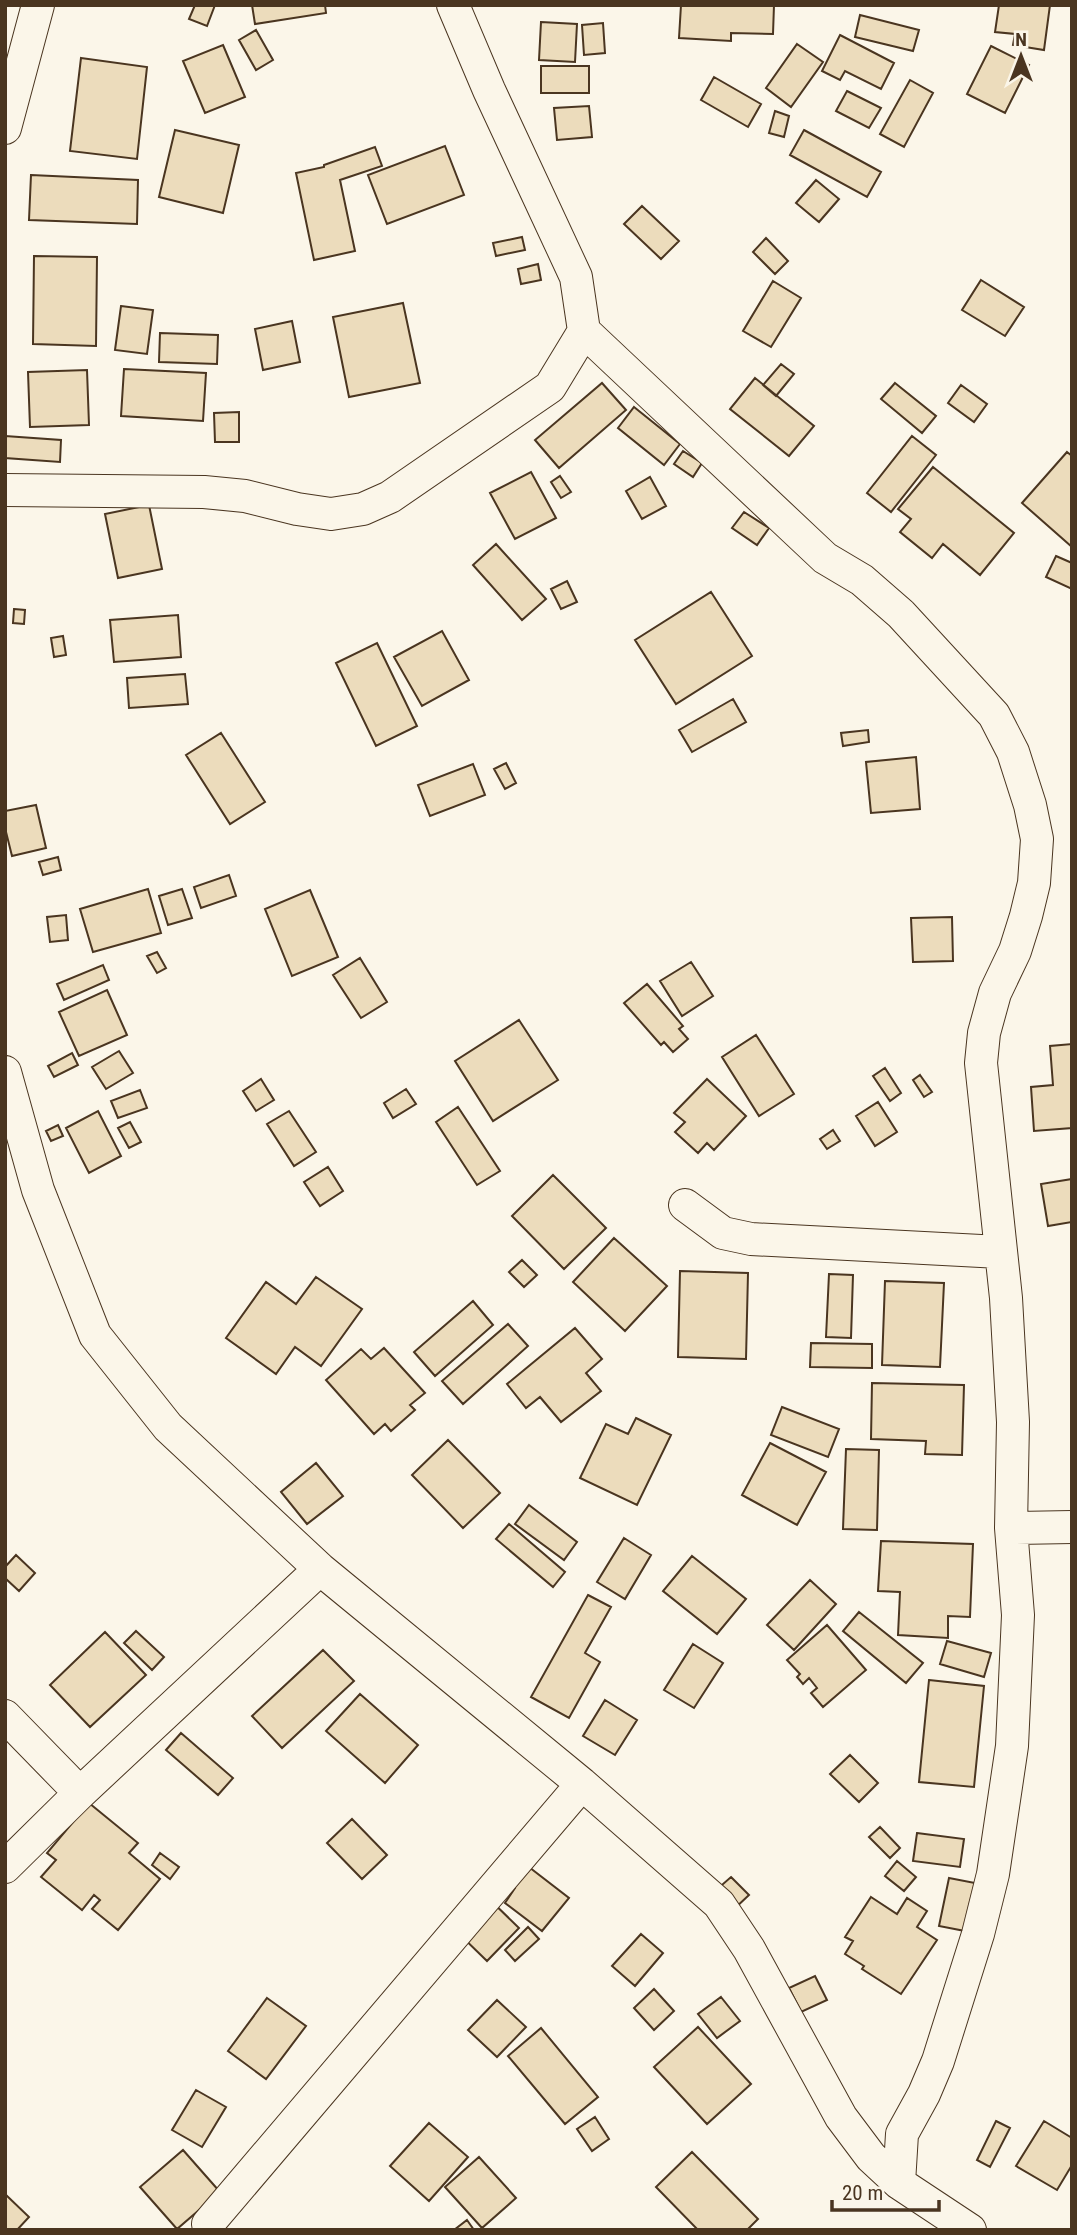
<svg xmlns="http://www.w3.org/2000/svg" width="1077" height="2235" font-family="'Roboto Condensed',sans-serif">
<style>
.building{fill:#ecdcbc;stroke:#4a3520;stroke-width:2}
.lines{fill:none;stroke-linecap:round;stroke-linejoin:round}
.street-casing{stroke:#4a3520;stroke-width:34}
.street{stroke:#fbf6e9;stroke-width:32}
</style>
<rect width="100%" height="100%" fill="#fbf6e9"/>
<!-- building -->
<path class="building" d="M195,5h20l-8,21 -18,-7z
M252,5h73l1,8 -71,11z
M681,5h93l-1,29 -42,-1v8l-52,-3z
M999,5h51l-6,45 -31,-5 2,-11 -20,-2z
M860,15l59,15 -6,21 -58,-14z
M541,22l36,2 -2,38 -36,-2z
M603,23l2,30 -21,2 -2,-30z
M256,30l17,30 -17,10 -17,-30z
M840,35l54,28 -13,26 -36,-18 -5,9 -18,-9z
M797,44l26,18 -32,45 -25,-19z
M223,45l22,52 -40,16 -22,-52z
M991,46l38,19 -24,48 -38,-19z
M81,58l66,9 -10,92 -67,-8z
M541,66h48v27h-48z
M714,77l47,27 -13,23 -47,-27z
M910,80l23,13 -29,54 -24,-13z
M847,91l34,17 -12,20 -33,-17z
M589,106l3,31 -35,3 -3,-32z
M775,111l14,5 -5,21 -15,-4z
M175,130l64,15 -16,68 -64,-16z
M804,130l77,42 -14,25 -77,-42z
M445,146l19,49 -77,29 -19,-49z
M375,147l7,19 -42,14 15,71 -41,9 -18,-87 28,-6v-2z
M31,175l107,5 -1,44 -108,-4z
M816,180l23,19 -20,23 -23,-19z
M642,206l37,35 -18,18 -37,-35z
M522,237l3,13 -29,6 -3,-13z
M766,238l22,23 -13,13 -22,-22z
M34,256l63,1 -1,89 -63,-2z
M538,264l3,16 -20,4 -3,-15z
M981,280l43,27 -19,29 -43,-26z
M773,281l28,17 -30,49 -28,-16z
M403,303l17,80 -71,14 -16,-80z
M121,306l32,4 -6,44 -32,-4z
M292,321l8,41 -37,8 -8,-41z
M160,333l58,2 -1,29 -58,-2z
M781,364l13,10 -18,22 -13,-11z
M124,369l82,4 -3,48 -82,-5z
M87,370l2,55 -59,2 -2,-55z
M755,378l59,48 -25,30 -59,-47z
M602,383l24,27 -67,58 -24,-28z
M895,383l41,33 -14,17 -41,-34z
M961,385l26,19 -13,18 -26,-19z
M634,407l46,37 -16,21 -46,-37z
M239,412v30h-24l-1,-29z
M5,436l56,4 -1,22 -55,-4z
M912,436l24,19 -45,57 -24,-19z
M683,451l19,12 -9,14 -19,-13z
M1067,452l5,4v91l-50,-44z
M933,467l81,66 -34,42 -37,-31 -11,14 -32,-26 11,-13 -13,-10z
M531,472l25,46 -41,21 -25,-46z
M560,476l11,16 -10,6 -10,-16z
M650,477l16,29 -24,13 -16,-28z
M149,505l13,64 -44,9 -13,-64z
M744,512l25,16 -12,17 -25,-17z
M496,544l50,55 -24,21 -49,-55z
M1056,556l16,7v26l-26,-12z
M567,581l10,21 -16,7 -10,-20z
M711,592l41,64 -76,48 -41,-64z
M14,609l11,1 -1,14 -11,-1z
M178,615l3,42 -67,5 -4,-42z
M442,631l27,49 -47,26 -28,-49z
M63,636l3,19 -12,2 -3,-19z
M377,643l40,83 -41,20 -40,-83z
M185,674l3,30 -59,4 -2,-30z
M733,699l13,23 -54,30 -13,-22z
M868,730l1,12 -26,4 -2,-13z
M221,733l44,69 -35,22 -44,-69z
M916,757l4,52 -49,4 -5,-51z
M506,763l10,20 -11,6 -11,-20z
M473,764l12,31 -55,21 -12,-31z
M36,805l10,43 -34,8 -7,-28v-17z
M58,857l3,13 -18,5 -4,-13z
M229,875l7,21 -35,12 -7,-21z
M148,889l13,44 -68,19 -13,-43z
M182,889l10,29 -24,7 -9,-29z
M310,890l28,67 -46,19 -27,-67z
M66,915l2,25 -18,2 -3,-25z
M952,917l1,44 -40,1 -2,-44z
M157,952l9,16 -9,5 -10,-17z
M360,958l27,44 -26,16 -28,-43z
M691,962l22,34 -31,20 -22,-35z
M103,965l6,15 -45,20 -7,-16z
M647,984l36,42 -4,3 9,10 -15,13 -9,-10 -3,3 -37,-42z
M107,990l20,45 -48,21 -20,-44z
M519,1020l39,60 -65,41 -38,-60z
M756,1035l38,59 -35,22 -37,-59z
M1072,1044v84l-38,3 -3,-44 22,-2 -3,-39z
M119,1051l14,22 -27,16 -14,-22z
M72,1053l6,12 -24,12 -6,-11z
M885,1068l16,25 -11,8 -17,-25z
M920,1075l12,17 -8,5 -11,-17z
M261,1079l13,21 -18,11 -13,-20z
M707,1079l39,37 -32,34 -7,-7 -9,10 -23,-21 10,-10 -11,-9z
M406,1089l10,15 -23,14 -9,-15z
M140,1090l7,18 -29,10 -7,-17z
M878,1102l19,30 -22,14 -19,-30z
M458,1107l42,64 -23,14 -41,-63z
M98,1111l23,45 -32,17 -23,-45z
M289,1111l27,41 -22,14 -27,-42z
M130,1122l11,20 -12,6 -11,-20z
M58,1125l5,11 -12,5 -5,-10z
M833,1130l7,11 -13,8 -7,-10z
M328,1167l15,24 -23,15 -16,-24z
M553,1175l53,53 -42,41 -52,-53z
M1072,1179v43l-24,4 -7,-42z
M614,1238l53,48 -42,45 -52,-49z
M522,1260l15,15 -13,12 -15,-15z
M680,1271l68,2 -2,86 -68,-2z
M829,1274l24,1 -2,63 -25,-1z
M316,1277l46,32 -41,57 -26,-19 -19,27 -50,-36 40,-56 30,22z
M885,1281l59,2 -4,84 -58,-2z
M473,1301l20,24 -58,51 -21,-24z
M508,1324l20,22 -65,58 -21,-23z
M575,1328l27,31 -16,14 15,18 -40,31 -21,-25 -14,11 -19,-24z
M811,1343l61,1v24l-62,-1z
M384,1348l41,45 -15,12 5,5 -24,21 -6,-7 -11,10 -48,-54 35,-31 10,10z
M872,1383l92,2 -2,70 -37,-1 1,-13 -55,-2z
M782,1407l57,22 -11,28 -57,-22z
M636,1418l35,17 -34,70 -57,-27 26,-54 22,10z
M448,1440l52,53 -37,35 -51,-53z
M770,1443l56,29 -29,53 -55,-30z
M846,1449l33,1 -2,80 -34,-1z
M316,1463l27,33 -36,28 -26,-32z
M529,1505l48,37 -13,18 -49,-36z
M509,1524l56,48 -12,15 -57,-48z
M624,1538l27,17 -26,44 -28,-17z
M881,1541l92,3 -3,73 -22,-1v22l-50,-3 2,-43 -22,-1z
M16,1555l19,18 -16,18 -14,-13v-11z
M692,1556l54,43 -29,35 -54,-43z
M810,1580l26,24 -42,46 -27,-25z
M588,1595l23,12 -26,46 15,9 -31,56 -38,-21z
M859,1612l64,51 -17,20 -63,-52z
M827,1625l39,45 -43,37 -12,-14 6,-5 -8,-10 -6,6 -6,-7 3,-3 -13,-14z
M136,1631l28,26 -12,13 -28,-27z
M105,1632l41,43 -56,52 -40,-42z
M947,1641l44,12 -7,24 -44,-13z
M693,1644l30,19 -29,45 -30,-18z
M323,1650l31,31 -72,67 -30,-32z
M929,1680l55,6 -10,101 -55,-5z
M360,1694l58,51 -33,38 -59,-52z
M605,1700l32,20 -22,35 -32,-19z
M181,1733l52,45 -15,17 -52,-45z
M850,1755l28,28 -19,19 -29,-28z
M89,1803l49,40 -9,10 31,26 -42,51 -26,-21 8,-9 -6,-5 -12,15 -41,-33 15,-17 -9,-7z
M352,1819l35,36 -25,24 -35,-36z
M880,1827l20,21 -10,10 -21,-21z
M917,1833l47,6 -4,28 -47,-6z
M160,1853l19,14 -9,12 -18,-14z
M897,1861l19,16 -12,14 -19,-15z
M525,1864l44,34 -27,33 -37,-28 10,-15 -6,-4z
M731,1877l18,18 -16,15 -18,-19z
M949,1878l26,5 -10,48 -26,-5z
M480,1890l39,38 -32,33 -35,-34z
M871,1897l26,17 10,-16 20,13 -10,16 20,13 -36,54 -39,-25 2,-3 -19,-12 8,-13 -8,-4z
M528,1927l11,12 -24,22 -10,-11z
M641,1934l22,19 -28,33 -23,-20z
M815,1976l12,24 -26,12 -12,-24z
M654,1989l20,22 -20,19 -20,-22z
M721,1997l19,24 -23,17 -19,-24z
M267,1998l39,28 -40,53 -38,-28z
M497,2000l29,27 -29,30 -29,-27z
M698,2027l53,57 -44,40 -53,-57z
M541,2028l57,69 -33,27 -57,-68z
M196,2090l30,17 -24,40 -30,-17z
M595,2117l14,22 -17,12 -15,-22z
M996,2121l14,7 -20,39 -13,-7z
M1044,2121l28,17v27l-15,25 -41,-24z
M429,2123l39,34 -39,44 -39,-35z
M183,2150l37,42 -43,37 -37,-42z
M692,2152l66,67 -11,11h-49l-42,-43z
M479,2157l37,41 -34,30 -37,-41z
M5,2194l24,23 -12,13h-12z
M467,2220l7,10h-20z"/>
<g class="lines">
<!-- street casing -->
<g class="street-casing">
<path id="street" d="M5,128l33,-123
M584,331l241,227 37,22 39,34 93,101 19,37 17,53 7,34 -3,44 -8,33 -11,35 -20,42 -11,40 -3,30 25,235 7,124 -2,106 7,87 -6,131 -19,128 -15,60 -40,127 -14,33 -22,40 -3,49
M5,490l199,2 41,4 52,13 34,5 32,-5 27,-12 160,-110 34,-56 -8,-54 -87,-187 -36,-85
M5,1072l33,118 57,145 73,92 152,142 262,215 137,120 30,45 92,168 30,40 28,26 71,47
M685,1205l38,28 28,6 249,13
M1011,1528l61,-1
M5,1716l75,77
M5,1867l75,-74 240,-224
M208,2224l374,-440"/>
</g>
<!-- street -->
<use href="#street" class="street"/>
</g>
<!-- border -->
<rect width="1077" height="2235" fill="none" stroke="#4a3520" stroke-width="14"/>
<!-- north arrow -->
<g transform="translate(1021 56)" stroke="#fbf6e9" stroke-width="5" paint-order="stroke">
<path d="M0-5L12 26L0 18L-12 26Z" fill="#4a3520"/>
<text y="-10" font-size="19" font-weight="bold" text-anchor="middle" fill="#4a3520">N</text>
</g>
<!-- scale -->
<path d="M832 2200v10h107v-10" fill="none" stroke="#4a3520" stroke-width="3.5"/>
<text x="842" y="2200" font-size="21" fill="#4a3520" stroke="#fbf6e9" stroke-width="5" paint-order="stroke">20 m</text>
</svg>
